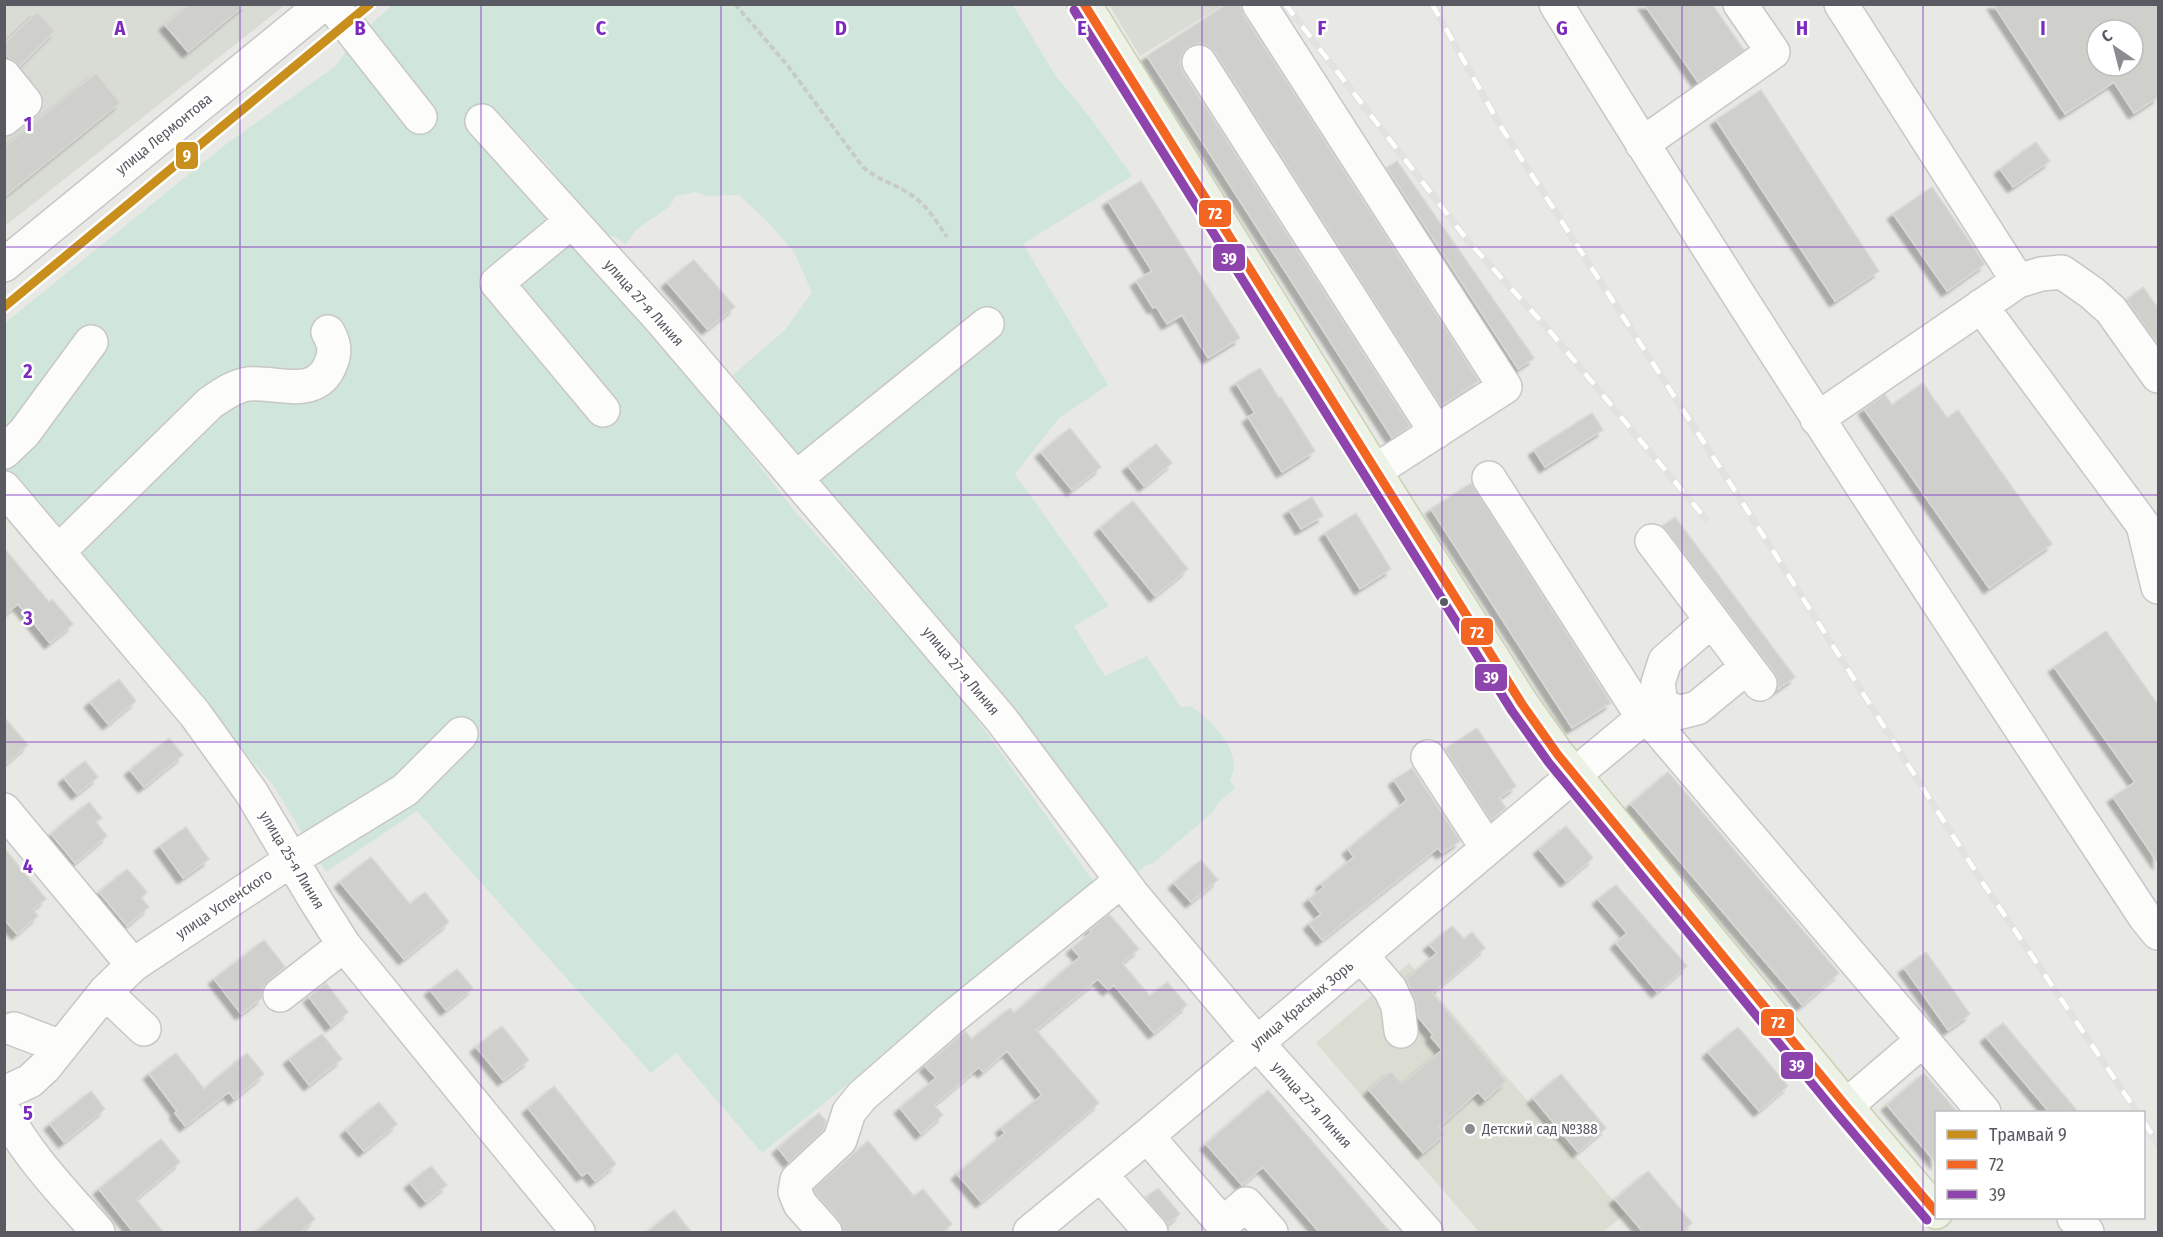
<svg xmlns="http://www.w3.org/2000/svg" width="2163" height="1237" font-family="'Fira Sans Condensed',sans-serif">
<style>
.industrial{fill:#d9dbd5}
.education{fill:#dbddd3}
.green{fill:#d1e6da}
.building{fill:#cfd0cc;stroke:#d8d8d4;stroke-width:1.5;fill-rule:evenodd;filter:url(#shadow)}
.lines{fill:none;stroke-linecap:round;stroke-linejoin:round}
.minor-casing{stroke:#c7c7c8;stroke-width:36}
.major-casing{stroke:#cad1b2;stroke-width:36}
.path{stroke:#c7cbcb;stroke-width:4;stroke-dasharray:6 3;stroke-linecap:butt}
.minor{stroke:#fcfcfb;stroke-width:33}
.major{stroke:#edf2e6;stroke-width:33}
.rail-casing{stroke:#e2e2e1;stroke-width:7}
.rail{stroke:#fff;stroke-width:4.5;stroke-dasharray:14;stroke-linecap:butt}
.bus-1-casing{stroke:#fff;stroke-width:14}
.bus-2-casing{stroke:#fff;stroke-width:14}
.bus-1{stroke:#f26522;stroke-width:9}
.bus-2{stroke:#8e44ad;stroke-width:9}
.tram-1-casing{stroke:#fff;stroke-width:14}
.tram-1{stroke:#c88f1d;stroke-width:9}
.grid{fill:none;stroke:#7b2cbf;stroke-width:1.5;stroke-opacity:0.55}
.bus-dot{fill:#5a5a62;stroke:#fff;stroke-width:2}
.poi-dot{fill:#8c8c90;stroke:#fff;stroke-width:2}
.labels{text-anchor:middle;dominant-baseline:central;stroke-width:5;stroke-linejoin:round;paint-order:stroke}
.street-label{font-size:15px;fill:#5a5a62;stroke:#fff}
.poi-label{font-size:15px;fill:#5a5a62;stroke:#fff;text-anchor:start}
.grid-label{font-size:20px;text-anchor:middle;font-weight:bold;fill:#7b2cbf;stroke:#fff;stroke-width:5;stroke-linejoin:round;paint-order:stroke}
.line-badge{stroke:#fff;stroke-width:2}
.badge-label{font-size:16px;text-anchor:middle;font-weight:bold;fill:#fff}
</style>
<defs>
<filter id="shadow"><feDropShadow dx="-5.5" dy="5.5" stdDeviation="1.5" flood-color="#0004"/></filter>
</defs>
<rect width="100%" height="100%" fill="#e8e9e4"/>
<!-- industrial -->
<path class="industrial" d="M5,5h280l-280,221z
M1109,5h114l-83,51z"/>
<!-- education -->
<path class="education" d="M1409,963l216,251 -22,18h-124l-163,-189z"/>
<!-- green -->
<path class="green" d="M392,5h621l42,70 37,45 40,56 -109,68 85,141 -49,33 -44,56 94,132 -35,20 31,50 42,-20 34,51 10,-1c21,16 54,46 39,74l5,8 -17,15 -5,9 -61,52 -6,1 -16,14 -315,-393 -82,-111 53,-46 26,-37 -18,-40 -27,-31 -28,-26 -33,1 -11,-4 -19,4 -6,10 -34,24 -11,15 -7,-7 -33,-10 -36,-62 -57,-59 -22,4 -5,6 111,132 110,122 107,138 165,184 138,192 -334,268 -86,-100 -25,20 -234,-262 -91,61 -53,-87 -137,-157 -131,-160v-145l220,-178 112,-80 14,-22z"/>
<!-- building -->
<path class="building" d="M190,4h56l-58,48 -23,-27z
M1227,4h13l3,10 236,367 -38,25 -226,-354 -7,-6 -9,-3 -11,4 -6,7 -2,8 3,10 227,354 -18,12 -245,-382z
M1644,4h68l32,46 -46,32z
M1993,4h165v93l-24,16 -20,-31 -49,32zM2097,30h36v36h-36z
M37,12l18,19 -35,35 -16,-12v-10z
M96,73l24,30 -116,94v-50z
M1761,90l118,181 -44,30 -119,-181z
M2036,142l14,19 -37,26 -13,-18z
M1397,161l137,197 -16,11 -131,-201z
M1141,181l99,157 -32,20 -26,-43 -15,9 -11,-18 -3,2 -17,-27 16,-10 -44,-70z
M1932,187l53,77 -38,27 -54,-77z
M694,260l41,47 -28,22 -40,-47z
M2143,287l15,21v36l-31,-44z
M1260,368l19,30 2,-1 34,54 -33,21 -34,-55 7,-4 -19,-30z
M1923,383l24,35 11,-8 94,134 -63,44 -125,-179 21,-14 7,10z
M1592,413l11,17 -58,37 -11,-17z
M1070,428l31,39 -29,23 -31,-38z
M1156,444l16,19 -28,23 -16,-20z
M1471,483l140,220 -39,25 -141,-219z
M1312,497l11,19 -22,13 -12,-19z
M1133,501l55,68 -33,27 -55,-68z
M1356,513l35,56 -31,20 -35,-56z
M1675,517l120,160 -17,12v-8l-3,-8 -112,-147z
M4,548l45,54 3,-3 21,25 -23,19 -32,-39 -14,11z
M2106,631l52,74v158l-45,-66 22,-15 -81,-115z
M119,679l17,22 -28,23 -18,-22z
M4,717l24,28 -24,20z
M1477,728l39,58 -17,12 7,10 -15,12 -46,-71z
M169,738l14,17 -39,32 -14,-17z
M85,761l13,16 -21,17 -13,-16z
M1412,768l48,73 -18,12 -4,-5 -116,92 -13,-16 12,-10 -12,-15 15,-12 -3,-3 33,-27 -6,-8 59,-49 -13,-20z
M1668,772l171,201 -37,32 -171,-201z
M89,802l13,16 -6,4 11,14 -32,27 -24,-29z
M1566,826l27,32 -27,23 -27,-32z
M186,827l23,32 -26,19 -23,-32z
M4,848l42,51 -13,10 5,7 -21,18 -13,-15z
M371,857l39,47 15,-12 24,30 -45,37 -64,-77z
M1201,860l17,20 -27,22 -17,-19z
M127,869l20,23 -6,6 8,9 -22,19 -28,-34z
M1616,885l71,81 -30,26 -41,-49 11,-10 -29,-34z
M1109,914l30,35 -17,14 28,33 17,-14 20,23 -33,28 -40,-48 -6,5 -10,-11 -62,51 63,73 -118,99 -24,-28 48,-41 -4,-5 41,-33 -35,-44 -24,21 -4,-5 -45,38 9,10 -22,19 -21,-26 36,-30 -11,-12 40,-35 7,8 38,-31 4,5 66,-56 -8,-9 20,-16 -2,-2z
M1452,926l12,13 8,-7 13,16 -53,45 74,88 -21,19 -7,-8 -39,35 6,7 -22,19 -54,-63 22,-19 11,13 40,-34 -11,-13 2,-2 -15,-18 -3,-19 -9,-19 31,-26 -8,-8z
M264,940l21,27 -17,14 -6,8v9l-21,16 -27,-35z
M1926,952l44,62 -22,16 -44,-62z
M457,969l16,19 -27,22 -16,-20z
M326,983l22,29 -17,14 -22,-29z
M2003,1023l76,90h-29l-64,-76z
M502,1026l27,34 -26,20 -27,-33z
M1738,1027l50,59 -29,25 -51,-59z
M322,1034l20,25 -33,26 -20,-26z
M176,1053l28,36 43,-36 17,21 -30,25 -5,-7 -44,34 -10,-13 2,-2 -28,-37z
M1924,1073l34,40h-22v50l-49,-58z
M1561,1074l45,54 -28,24 -45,-54z
M554,1086l62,78 -21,17 -7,-9 -6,4 -54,-68z
M1268,1090l123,143h-71l-57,-66 -21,18 -36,-41z
M91,1091l14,18 -41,33 -14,-18z
M379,1102l18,22 -33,27 -18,-21z
M819,1113l7,8 -2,9 -35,32 -11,-14z
M161,1139l19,23 -44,37 28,34h-30l-35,-44z
M868,1141l46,55 9,-7 29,35 -10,9h-99l-4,-13 -23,-26 -2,-5z
M431,1166l16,19 -21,17 -16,-19z
M1648,1171l44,52 -12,10h-36l-29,-34z
M1158,1188l22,26 -12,10 -22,-26z
M297,1197l18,22 -16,14h-44z
M674,1210l18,23h-46z"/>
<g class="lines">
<!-- minor casing -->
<g class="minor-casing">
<path id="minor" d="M331,4l89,113
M1259,4l246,383 -130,84
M1556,4c190,309 390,611 589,913l13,16
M1841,4l177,277
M1199,62l237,370
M4,76l21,26 -21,17
M482,121l180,200 339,398 131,175 125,149 169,189
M1642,144l131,-92 -33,-48
M572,221l-75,62 106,127
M4,265l319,-261
M1981,306l162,219 15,62
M1817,419l201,-138 23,-7 21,-2 30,21 19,17 47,66
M4,452l20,-19 67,-91
M796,478l191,-154
M1489,478l155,241
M4,488l191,226 56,78 65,109 28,44 234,287
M1652,541l108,143
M58,552l152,-149c12,-8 24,-17 38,-19 29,-3 69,17 83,-21 5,-12 3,-20 -3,-31
M1661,703l16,10 20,-5 50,-41
M1647,716l337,396
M1428,757l59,91
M4,810l129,155
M1361,955l29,34 8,17 3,25
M105,992l39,37
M280,995l64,-50
M14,1029l47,18
M4,1093l26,-12 15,-14 60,-75 28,-27 158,-105 114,-70 56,-56
M1846,1106l77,-66
M4,1111c24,46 61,83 94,121
M1147,1136l76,88 23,-20 25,28
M1101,1175l50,57
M2074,1218l13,14
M825,1232l-25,-28 -5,-12 2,-12 43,-40 9,-28 13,-16 87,-76 172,-139
M1030,1232l117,-96 426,-360 88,-73 -3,-20 7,-22 47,-41"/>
</g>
<!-- major casing -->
<g class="major-casing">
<path id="major" d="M1084,4l335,538 103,162 36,51 288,351 90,106"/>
</g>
<!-- path -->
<path class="path" d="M735,4l53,62 74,100c16,15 32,17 48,28 16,10 27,28 37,43"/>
<!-- minor -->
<use href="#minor" class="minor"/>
<!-- major -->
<use href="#major" class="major"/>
<!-- rail casing -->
<g class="rail-casing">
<path id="rail" d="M1285,4l183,237 80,88 157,189
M1432,4l69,123 236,367 244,386 156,232
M2144,1122l14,22"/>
</g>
<!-- rail -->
<use href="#rail" class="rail"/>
<!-- bus-1 casing -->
<g class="bus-1-casing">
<path id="bus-1" d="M1084,4l438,700 36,51 288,351 90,106"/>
</g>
<!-- bus-2 casing -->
<g class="bus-2-casing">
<path id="bus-2" d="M1074,10l438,701 37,52 288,351 90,106"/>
</g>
<!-- bus-1 -->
<use href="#bus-1" class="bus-1"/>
<!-- bus-2 -->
<use href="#bus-2" class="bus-2"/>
<!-- tram-1 casing -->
<g class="tram-1-casing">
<path id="tram-1" d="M4,307l366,-303"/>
</g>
<!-- tram-1 -->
<use href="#tram-1" class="tram-1"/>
</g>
<!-- grid -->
<path class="grid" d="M240,4v1228M481,4v1228M721,4v1228M961,4v1228M1202,4v1228M1442,4v1228M1682,4v1228M1923,4v1228M4,247h2154M4,495h2154M4,742h2154M4,990h2154"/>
<!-- markers -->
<circle class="bus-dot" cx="1444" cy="602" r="5"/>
<circle class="poi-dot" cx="1470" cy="1129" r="6"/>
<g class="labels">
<!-- street labels -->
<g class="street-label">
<text transform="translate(164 134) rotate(-39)">улица Лермонтова</text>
<text transform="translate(644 303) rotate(48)">улица 27-я Линия</text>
<text transform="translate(961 671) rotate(50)">улица 27-я Линия</text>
<text transform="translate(292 860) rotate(59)">улица 25-я Линия</text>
<text transform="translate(224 904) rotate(-34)">улица Успенского</text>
<text transform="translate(1302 1005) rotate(-40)">улица Красных Зорь</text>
<text transform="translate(1312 1105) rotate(48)">улица 27-я Линия</text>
</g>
<!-- poi labels -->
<g class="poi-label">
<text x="1482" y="1129">Детский сад №388</text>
</g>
</g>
<g class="grid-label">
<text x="120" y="35">A</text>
<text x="360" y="35">B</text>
<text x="601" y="35">C</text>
<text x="841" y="35">D</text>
<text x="1082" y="35">E</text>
<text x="1322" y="35">F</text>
<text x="1562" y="35">G</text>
<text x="1802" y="35">H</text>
<text x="2043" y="35">I</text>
<text x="28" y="131">1</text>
<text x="28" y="378">2</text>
<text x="28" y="625">3</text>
<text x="28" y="873">4</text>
<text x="28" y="1120">5</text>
</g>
<g class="line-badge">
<rect x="175" y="141" width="24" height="29" rx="6" fill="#c88f1d"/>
<rect x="1198" y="199" width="34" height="29" rx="6" fill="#f26522"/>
<rect x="1212" y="243" width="34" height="29" rx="6" fill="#8e44ad"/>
<rect x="1460" y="617" width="34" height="29" rx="6" fill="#f26522"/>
<rect x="1474" y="663" width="34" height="29" rx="6" fill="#8e44ad"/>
<rect x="1760" y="1008" width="35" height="29" rx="6" fill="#f26522"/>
<rect x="1780" y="1051" width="34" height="29" rx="6" fill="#8e44ad"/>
</g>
<g class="badge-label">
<text x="187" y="161">9</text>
<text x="1215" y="219">72</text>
<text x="1229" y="264">39</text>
<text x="1477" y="638">72</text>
<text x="1491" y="683">39</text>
<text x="1778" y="1028">72</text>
<text x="1797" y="1071">39</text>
</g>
<!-- border -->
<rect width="2163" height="1237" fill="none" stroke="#5a5a62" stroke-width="12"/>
<!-- legend -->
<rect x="1935" y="1111" width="210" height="108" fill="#ffffff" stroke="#bdbdc0" stroke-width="1.5"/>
<rect x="1947" y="1130" width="30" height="9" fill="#c88f1d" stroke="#bdbdc0" stroke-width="1.5"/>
<text x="1989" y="1141" font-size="18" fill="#5a5a62">Трамвай 9</text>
<rect x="1947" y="1160" width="30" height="9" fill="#f26522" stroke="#bdbdc0" stroke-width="1.5"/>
<text x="1989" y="1171" font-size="18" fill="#5a5a62">72</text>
<rect x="1947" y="1190" width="30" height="9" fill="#8e44ad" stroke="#bdbdc0" stroke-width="1.5"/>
<text x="1989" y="1201" font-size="18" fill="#5a5a62">39</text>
<!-- north arrow -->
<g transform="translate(2115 48) rotate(325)"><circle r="28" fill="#ffffff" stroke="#bdbdc0" stroke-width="1.5"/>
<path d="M0-4.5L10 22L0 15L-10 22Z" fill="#8c8c90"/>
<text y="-9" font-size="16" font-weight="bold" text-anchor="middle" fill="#5a5a62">С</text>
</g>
</svg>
